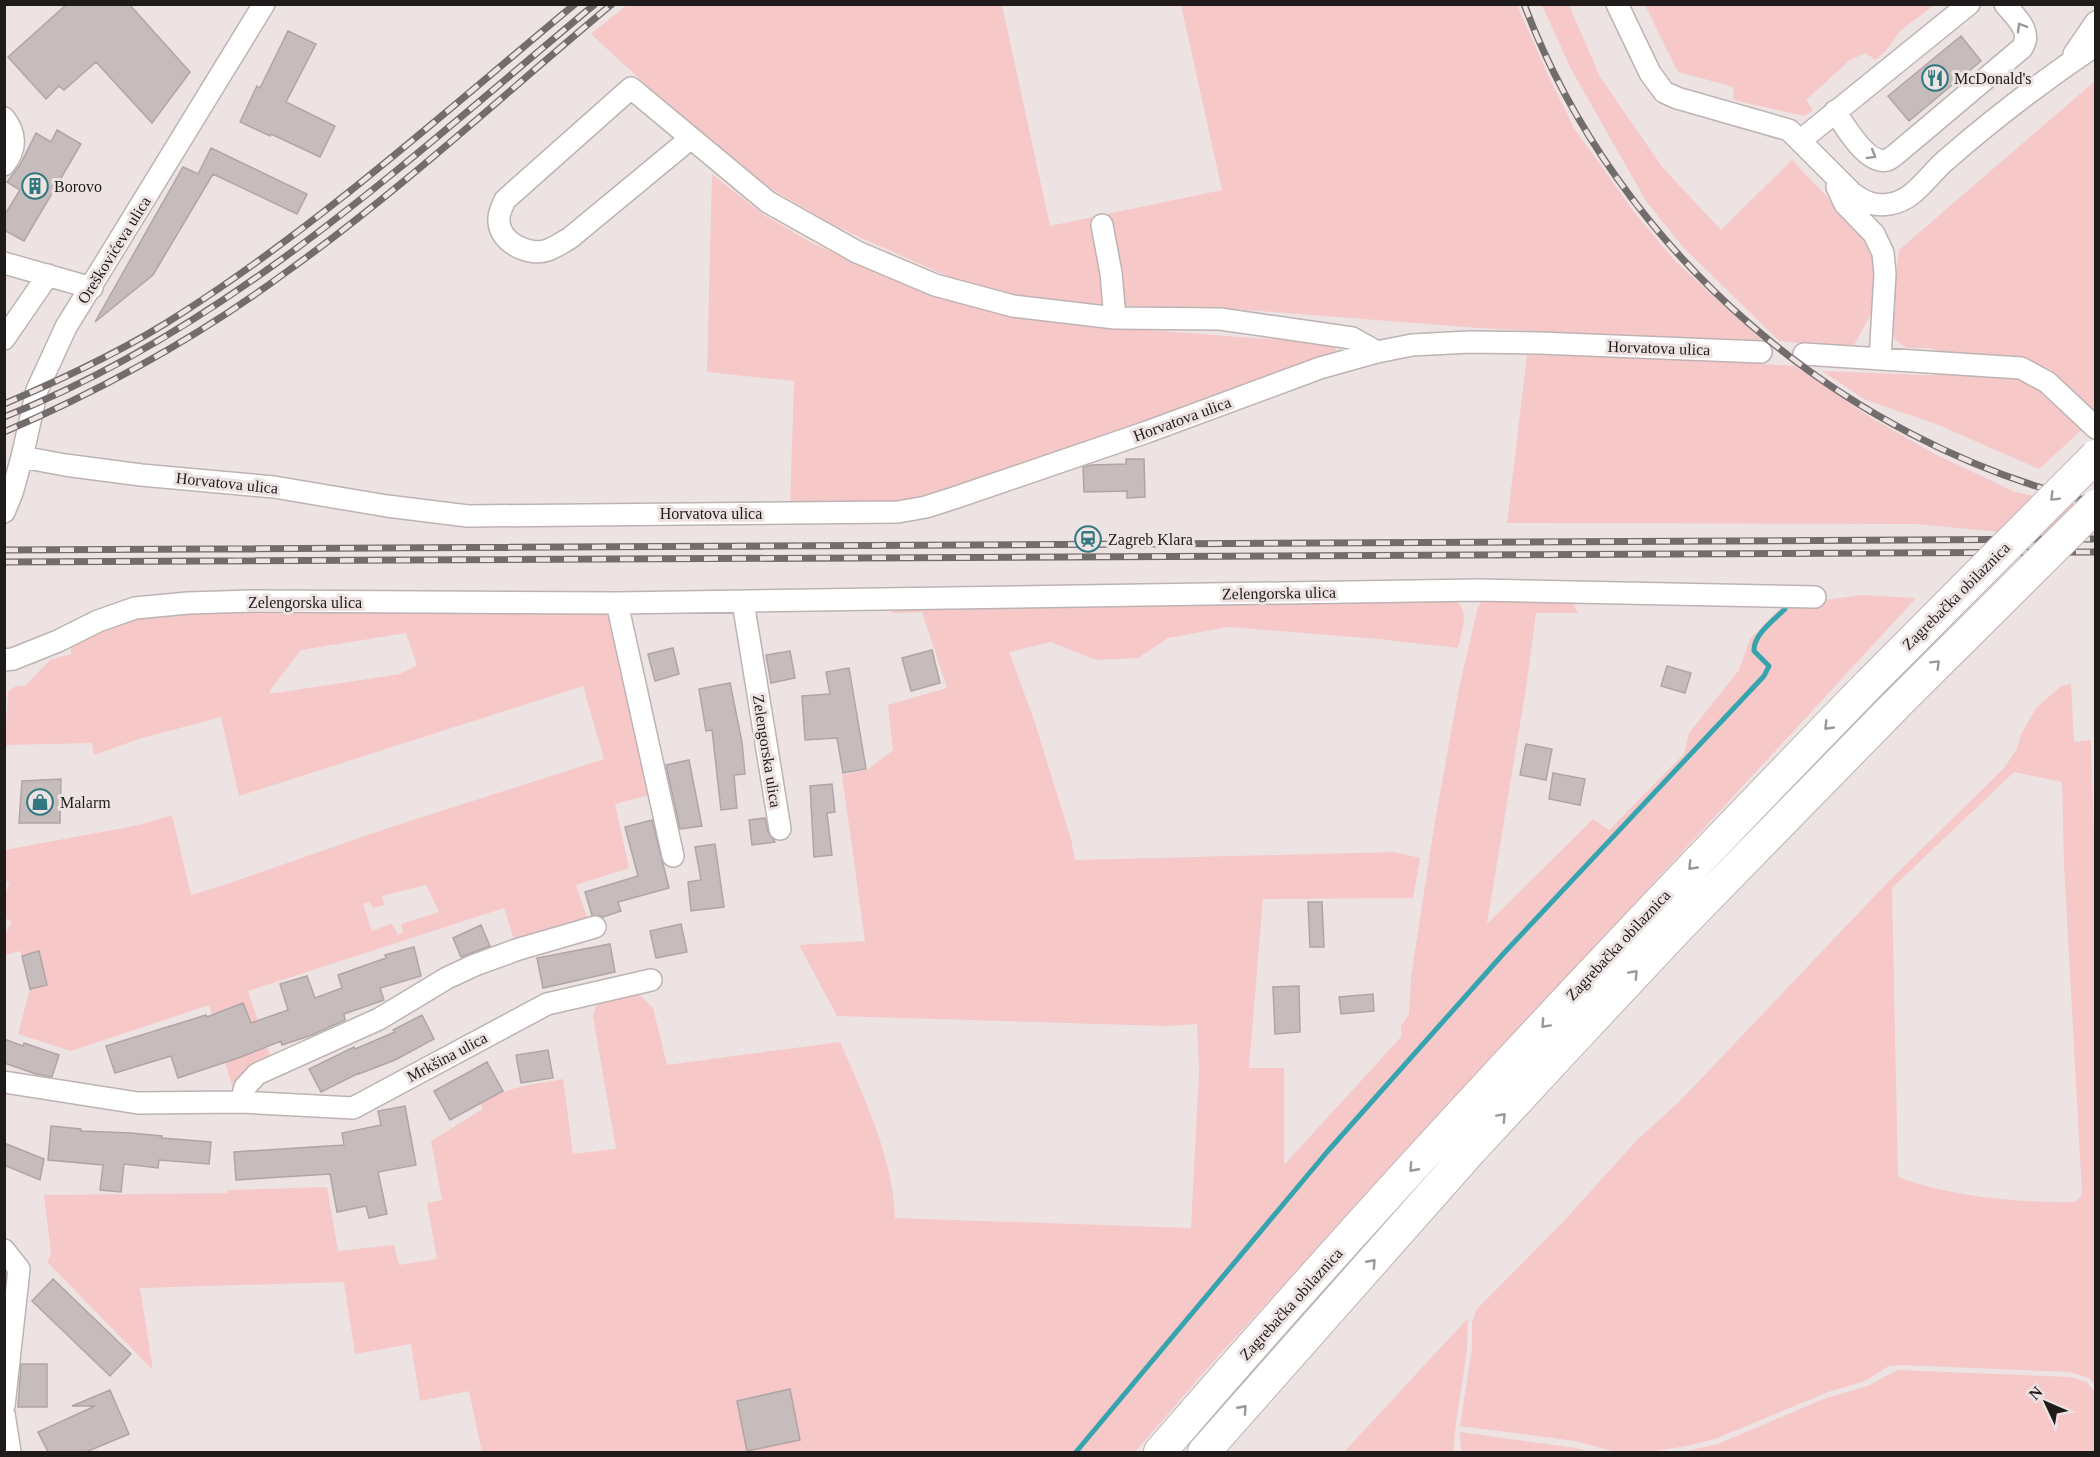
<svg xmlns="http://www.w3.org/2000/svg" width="2100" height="1457" font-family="'Times New Roman',serif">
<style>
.green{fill:#f6c8c8;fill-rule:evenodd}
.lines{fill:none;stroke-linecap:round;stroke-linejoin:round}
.stream{stroke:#36a4af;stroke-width:5}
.building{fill:#c7bcbc;stroke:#b0a5a6;stroke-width:1.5}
.minor-casing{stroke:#bdb3b3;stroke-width:24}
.highway-casing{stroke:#bdb3b3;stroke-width:34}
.minor{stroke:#fff;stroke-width:21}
.highway{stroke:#fff;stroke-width:32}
.rail-casing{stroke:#736c6c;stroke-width:7}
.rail{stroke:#eee3e3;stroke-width:4.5;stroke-dasharray:14;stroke-linecap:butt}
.highway-bridge-casing{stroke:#bdb3b3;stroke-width:34;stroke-linecap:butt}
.highway-bridge{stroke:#fff;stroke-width:32}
.oneway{stroke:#9a9898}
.labels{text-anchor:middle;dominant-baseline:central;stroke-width:6;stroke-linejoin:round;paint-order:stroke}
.poi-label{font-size:16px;fill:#1f1b1b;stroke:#eee3e3;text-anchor:start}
.street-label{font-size:16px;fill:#1f1b1b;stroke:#eee3e3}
</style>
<rect width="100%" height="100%" fill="#eee3e3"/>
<!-- green -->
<path class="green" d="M627,5h375l48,221 43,-9 14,62 -3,27 -12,2 -95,-17 -48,-14 -114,-51 -67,-39 -64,-49 -113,-104z
M1181,5h336l30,68 27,55 60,84 41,49 91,83 -287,-16 -244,-19 -110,-3 -18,-92 115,-24z
M1542,5h27l31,72 63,91 58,62 71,-70 82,86 2,12 -5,56 -17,31 -9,4 -66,-8 -96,-94 -37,-46 -75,-132z
M1645,5h289l-34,26 -15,21 -10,8 -9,-7 -16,7 -44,40 7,10 -9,6 -71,-16 1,-13 -56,-15z
M2095,81v330l-1,2 -41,-38 -2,-5 -28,-10 -61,-4 -35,-8h-20l-13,-9 -2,-34 7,-55z
M712,174l52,41 48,28 90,41 39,14 141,27 170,13 82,3 2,6 -2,12 -428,145 -116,3 4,-126 -87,-9z
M1527,355l132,2 136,9 78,53 62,35 80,38 81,17 -1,26 -52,1 -127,-12 -409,-1z
M1822,371l98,4h71l34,5 18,11 43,35 -47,43 -103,-45 -70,-24z
M1862,595l54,3 -697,757 -84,97h-653l-13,-61 -49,10 -9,-57 -56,10 -11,-72 -204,6 13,82 -106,-108 4,-7 -7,-60 183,-2v-3l100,-3 11,64 56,-6 5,20 38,-6 -10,-56 15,-3 -11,-59 52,-32 -3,-6c31,-17 49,-18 83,-24l10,75 43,-5 -23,-132 3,-11 20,-12 24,1 13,13 14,57 173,-23c24,55 53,115 55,176l296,10 8,-157 -2,-47 -31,2 -329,-10 -38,-71 66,-4 -23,-166 25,-5 26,-20 -5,-45 59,-17 -25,-76 -30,1 -1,-6 564,-7c16,10 6,32 3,48l-80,-9 -150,-12 -60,11 -30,20 -42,2 -45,-18 -42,10 25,68 37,119 4,21 320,-8 25,6 -7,40 -150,1 -14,169h35v97l117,-128v-11l8,-12 2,-37 23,-150 25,-139 19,-81 5,-7 89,2 6,11h-42l-10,75 -39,236 106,-105 16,11 75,-76 5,-21 50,-63 11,-31 29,-30 6,-10 32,2z
M188,608h414l12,10 40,176 -39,10 14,64 -53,17 13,37 -74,21 -11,-35 -256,83 24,70 -38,32 -25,-88 -138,46 -53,-17 12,-45 17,-4 -8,-33 -17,4 -2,-5 -15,4 -1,-19 8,-14 -7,-4v-24l4,-10 -4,-6v-28l134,-25 33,-10 19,80 36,-11 158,-55 219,-70 -21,-73 -344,110 -18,-79 -82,22 -45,16 -2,-12 -87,2 3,-53 8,-6h9l25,-26 21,-6v-10l38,-22zM406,633l11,32 -17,9 -131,20 2,-5 30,-39zM426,885l13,27 -38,12 2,8 -5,3 -5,-10 -3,-1 -18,7 -9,-27 7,-2 3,6 11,-3 -2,-9z
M2071,684l3,58 17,-2 5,158 -1,488 -6,-8 -19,-6 -170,-7 -11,1 -24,15 -37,11 -113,47 -28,7 -32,5 -39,1 -41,-11 -115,-15 12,-78v-25l4,-13 86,-87 75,-83 43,-39 207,-218 117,-115 13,-19 4,-15 16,-27 24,-21zM2014,772l48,10 2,82 18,330 -6,8c-56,1 -125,-5 -178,-25l-6,-289z
M1468,1318l-1,32 -11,73 -3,29h-109z
M1897,1370l173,7 17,5 6,8 2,-1v63h-413l36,-8 108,-46 42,-12z
M1460,1432l115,16 18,4h-132z"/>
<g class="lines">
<!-- stream -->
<path class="stream" d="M1076,1452l251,-300 177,-199 260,-277 5,-10 -15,-15c-1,-16 20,-31 31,-42"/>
</g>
<!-- building -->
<path class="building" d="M67,4h62l61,68 -38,51 -56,-61 -32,28 -5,-4 -13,13 -38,-42z
M288,31l28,13 -30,58 49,24 -15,31 -49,-23 -1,2 -30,-14 17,-36 3,2z
M1961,36l20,25 -72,60 -21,-25z
M57,130l24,14 -57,97 -20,-11v-14l16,-26 -13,-8 13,-17 16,-32 15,9z
M211,148l96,46 -10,20 -84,-40 -60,101 -58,47 88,-155 15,7z
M1126,459h18l1,38 -18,1v-7l-43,1 -1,-25 8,-2 35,-1z
M673,648l6,26 -24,7 -7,-27z
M932,650l8,33 -29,8 -9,-33z
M790,651l5,27 -24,5 -5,-28z
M1667,666l24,7 -6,20 -24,-7z
M849,668l17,101 -23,4 -6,-35 -32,2 -3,-44 28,-2 -4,-22z
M730,683l12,59 3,32 -11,1 3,33 -16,2 -9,-80 -6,1 -7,-42z
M1526,744l26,5 -6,31 -26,-5z
M689,760l13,66 -22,3 -14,-64z
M1553,773l32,6 -5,26 -31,-6z
M61,779l-1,44h-41l3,-42z
M832,784l3,28 -8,1 5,42 -18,2 -4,-71z
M765,818l3,14 7,10 -23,3 -3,-25z
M652,820l17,68 -51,14 3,9 -18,6 -11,-2 -7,-23 53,-16 -13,-49z
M715,844l9,63 -33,4 -3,-29 13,-2 -6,-33z
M1308,902h14l2,45h-14z
M681,924l6,28 -31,6 -6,-27z
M481,925l9,21 -29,11 -8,-19z
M610,944l5,28 -72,16 -6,-30z
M414,947l7,29 -41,12 4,12 -40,14 1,6 -33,15 -30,10 -1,-4 -40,16 -63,21 -7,-22 -56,17 -9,-27 100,-31 1,2 36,-14 8,20 37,-13 -8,-26 27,-8 8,22 27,-10 -4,-13 48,-17 -1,-3z
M39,951l8,34 -17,4 -8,-33z
M1299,986l1,46 -25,2 -2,-47z
M1373,994l1,17 -33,3 -2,-17z
M422,1015l12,24 -39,21 -36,14v-1l-38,19 -12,-23 45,-22 1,2 40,-17 -2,-2z
M4,1039l19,7 1,-3 35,12 -7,22 -16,-3 -32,-11z
M548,1050l5,28 -32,5 -5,-28z
M487,1062l16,29 -53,29 -16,-29z
M405,1106l11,59 -38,7 9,42 -18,4 -3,-12 -29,6 -7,-38 -94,6 -2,-28 110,-7 -2,-12 39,-8 -3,-14z
M51,1126l30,3v2l50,2 31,3v2l49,4 -2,22 -50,-4 -1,8 -34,-4 -3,28 -21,-2 3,-25 -55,-5z
M4,1143l40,16 -4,21 -36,-15z
M53,1279l78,75 -21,22 -78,-75z
M21,1364h26v43h-29z
M790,1389l10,51 -53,11 -10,-50z
M110,1390l19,44 -43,18h-38l-10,-20 57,-26h-23z"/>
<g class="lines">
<!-- minor casing -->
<g class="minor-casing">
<path id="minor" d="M1617,4l33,69 14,19 13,6 112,32 63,63c12,9 23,14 38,11 25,-4 38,-29 56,-44 47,-41 98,-80 150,-115
M2074,54l22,-32
M1835,111c9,14 32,54 52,49 3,-1 5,-3 8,-5l127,-107c11,-17 -6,-30 -17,-44
M4,118c12,15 13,31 0,47
M691,138l-121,100c-7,4 -14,9 -22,12 -19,7 -51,-8 -49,-32 0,-6 4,-13 6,-18l126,-112 137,114 89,50 78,33 78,21 102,12 105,1 132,19 25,14
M1801,140l168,-136
M1837,187l8,17 29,30 9,19 2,21 -5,85
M1102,225l9,48 4,45
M4,263l88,25
M4,339l44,-64
M1804,354l217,14 26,14 49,46
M22,457l43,8 76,10 133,12 113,19 81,10 430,-4 28,-5 31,-10 190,-65 173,-64 57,-16 35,-7 58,-3 70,1 221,9
M4,512l8,-19 10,-36 15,-67 29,-63 198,-323
M743,602l37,227
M617,603l56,253
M4,660l9,-1 45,-18 40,-20 37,-13 53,-5 64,-2 365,2 861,-13 337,7
M4,1082l134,21 103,-1 112,6 194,-104 104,-24
M241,1102l4,-15 12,-13 122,-55 68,-41 28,-13 44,-16 76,-22
M4,1250l15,19 -15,137
M4,1414l6,38"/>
</g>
<!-- highway casing -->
<g class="highway-casing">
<path id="highway" d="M1160,1452c227,-264 466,-518 709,-768
M1204,1452l268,-303 102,-110 104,-111 217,-222"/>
</g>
<!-- minor -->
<use href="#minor" class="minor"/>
<!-- highway -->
<use href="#highway" class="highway"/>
<!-- rail casing -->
<g class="rail-casing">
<path id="rail" d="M1524,4c93,247 316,438 572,499
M4,404c61,-26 123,-55 178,-91 140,-90 265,-203 393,-309
M4,417c227,-90 407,-260 591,-413
M4,432c100,-43 194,-95 281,-159 115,-82 219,-179 327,-269
M4,550l2092,-11
M4,562l2092,-10"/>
</g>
<!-- rail -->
<use href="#rail" class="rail"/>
<!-- highway-bridge casing -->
<g class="highway-bridge-casing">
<path id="highway-bridge" d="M1869,684l227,-228
M1895,706l201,-200"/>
</g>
<!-- highway-bridge -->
<use href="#highway-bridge" class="highway-bridge"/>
</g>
<!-- one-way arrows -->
<defs><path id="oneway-chevron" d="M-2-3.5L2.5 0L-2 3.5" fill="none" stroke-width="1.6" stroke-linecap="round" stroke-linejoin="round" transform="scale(1.5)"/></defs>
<g class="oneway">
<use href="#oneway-chevron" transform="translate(2021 27) rotate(-120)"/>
<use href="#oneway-chevron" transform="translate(1872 155) rotate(31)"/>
<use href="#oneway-chevron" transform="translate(2054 497) rotate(135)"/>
<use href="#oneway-chevron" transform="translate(1936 664) rotate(-45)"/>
<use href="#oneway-chevron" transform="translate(1828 726) rotate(134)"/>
<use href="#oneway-chevron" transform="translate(1692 866) rotate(134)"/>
<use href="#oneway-chevron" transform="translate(1634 974) rotate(-47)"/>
<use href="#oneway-chevron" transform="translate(1545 1024) rotate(133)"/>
<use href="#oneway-chevron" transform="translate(1502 1117) rotate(-47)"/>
<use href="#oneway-chevron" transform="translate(1413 1168) rotate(132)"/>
<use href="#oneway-chevron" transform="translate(1372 1263) rotate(-48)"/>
<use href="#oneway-chevron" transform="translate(1243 1409) rotate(-48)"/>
</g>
<!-- icons -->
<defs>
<g id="restaurant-ring" transform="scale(1.35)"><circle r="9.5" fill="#eee3e3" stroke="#307880" stroke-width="1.5"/><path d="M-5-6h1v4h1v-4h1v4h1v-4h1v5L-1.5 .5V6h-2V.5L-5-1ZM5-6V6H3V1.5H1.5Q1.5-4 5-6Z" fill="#307880"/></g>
<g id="building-ring" transform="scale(1.35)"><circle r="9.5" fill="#eee3e3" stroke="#307880" stroke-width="1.5"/><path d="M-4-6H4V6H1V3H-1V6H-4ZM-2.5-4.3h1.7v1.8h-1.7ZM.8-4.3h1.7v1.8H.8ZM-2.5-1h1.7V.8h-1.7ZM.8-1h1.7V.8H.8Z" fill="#307880"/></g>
<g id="station-ring" transform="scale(1.35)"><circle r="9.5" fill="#eee3e3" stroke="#307880" stroke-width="1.5"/><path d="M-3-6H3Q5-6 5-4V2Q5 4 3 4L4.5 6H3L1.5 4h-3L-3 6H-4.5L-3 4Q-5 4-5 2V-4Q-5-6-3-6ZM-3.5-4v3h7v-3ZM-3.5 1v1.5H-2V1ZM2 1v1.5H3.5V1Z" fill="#307880"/></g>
<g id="shop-ring" transform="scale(1.35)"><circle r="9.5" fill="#eee3e3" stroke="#307880" stroke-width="1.5"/><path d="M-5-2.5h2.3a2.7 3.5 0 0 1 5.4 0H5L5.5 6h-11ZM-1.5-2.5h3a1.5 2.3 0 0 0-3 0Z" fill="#307880"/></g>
</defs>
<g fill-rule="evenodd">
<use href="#restaurant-ring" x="1935" y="78"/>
<use href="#building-ring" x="35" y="186"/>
<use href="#station-ring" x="1088" y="539"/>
<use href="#shop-ring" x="40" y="802"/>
</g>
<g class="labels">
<!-- poi labels -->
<g class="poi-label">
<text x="1954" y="78">McDonald's</text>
<text x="54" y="186">Borovo</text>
<text x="1108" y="539">Zagreb Klara</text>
<text x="60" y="802">Malarm</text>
</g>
<!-- street labels -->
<g class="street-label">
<text transform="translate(114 250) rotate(-58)">Oreškovićeva ulica</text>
<text transform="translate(1659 348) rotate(2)">Horvatova ulica</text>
<text transform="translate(1182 419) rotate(-20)">Horvatova ulica</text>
<text transform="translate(227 483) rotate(6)">Horvatova ulica</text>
<text x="711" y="513">Horvatova ulica</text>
<text transform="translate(1279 593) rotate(-1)">Zelengorska ulica</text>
<text transform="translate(1956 596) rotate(-45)">Zagrebačka obilaznica</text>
<text x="305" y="602">Zelengorska ulica</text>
<text transform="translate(767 751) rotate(81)">Zelengorska ulica</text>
<text transform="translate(1618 945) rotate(-47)">Zagrebačka obilaznica</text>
<text transform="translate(447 1057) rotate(-28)">Mrkšina ulica</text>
<text transform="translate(1291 1304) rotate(-48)">Zagrebačka obilaznica</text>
</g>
</g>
<!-- border -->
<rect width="2100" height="1457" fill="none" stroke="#1f1b1b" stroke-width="12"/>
<!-- north arrow -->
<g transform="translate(2046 1403) rotate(314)" stroke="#eee3e3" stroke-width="4.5" paint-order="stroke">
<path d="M0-4.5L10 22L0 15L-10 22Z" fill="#1f1b1b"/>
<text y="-9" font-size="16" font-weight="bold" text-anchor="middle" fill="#1f1b1b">N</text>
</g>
</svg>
